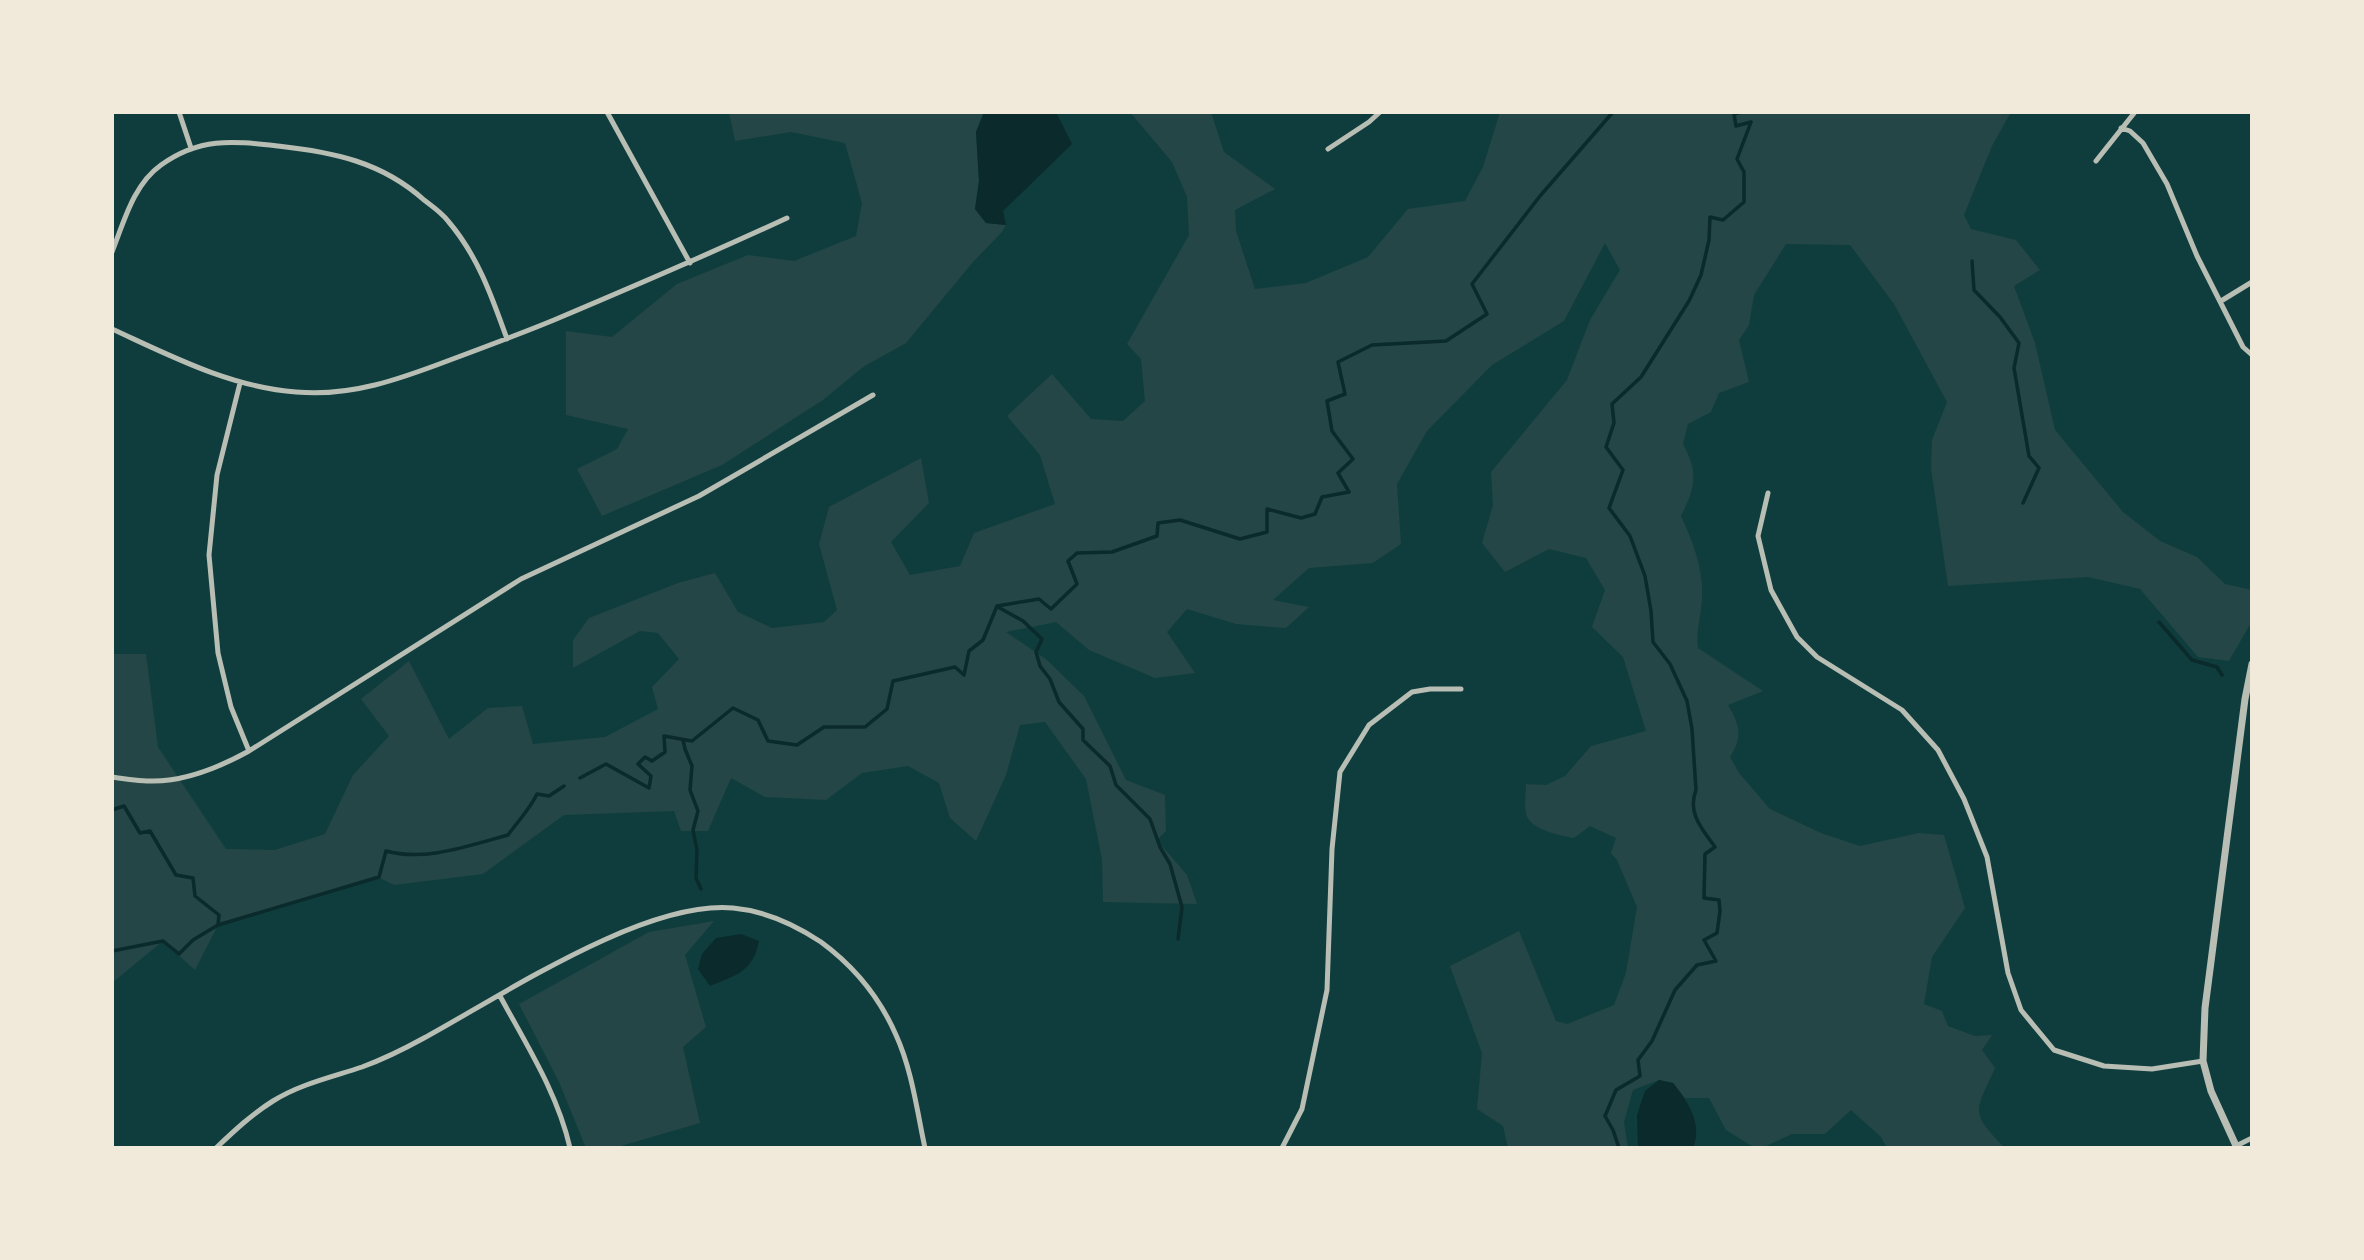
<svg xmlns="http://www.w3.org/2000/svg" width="2364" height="1260" font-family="'Varela Round',sans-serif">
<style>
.green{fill:#244646}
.water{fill:#0a2a2b}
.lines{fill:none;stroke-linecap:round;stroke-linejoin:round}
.stream{stroke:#0a2a2b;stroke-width:3.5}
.minor{stroke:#b8beb3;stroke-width:5}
.tertiary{stroke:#b8beb3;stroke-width:7}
</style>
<rect width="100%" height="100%" fill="#0f3d3e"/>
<!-- green -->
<path class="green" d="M729,112h255l-8,20 3,49 -4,28 11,14 20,2 -4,7 -29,30 -67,81 -43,24 -40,33 -101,65 -120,51 -25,-47 40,-20 11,-20 -62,-14v-84l46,6 65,-53 71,-29 46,6 62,-25 6,-33 -17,-60 -54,-11 -56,9z
M1130,112h81l13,40 51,37 -40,21 1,21 19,58 51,-6 62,-26 40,-48 57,-8 18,-34 17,-55h511l-19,34 -28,69 7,14 45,11 24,30 -26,16 21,57 20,87 68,82 37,29 37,16 28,27 27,6v31l-23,40 -31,-4 -58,-68 -52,-12 -140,9 -17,-118 1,-28 15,-38 -53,-98 -44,-59 -64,-1 -32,51 -5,30 -10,15 10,42 -30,11 -8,19 -23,12 -5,20c16,29 12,44 -2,72 12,26 23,54 21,83 -1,17 -6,32 -4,49l65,43 -35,14c12,20 15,32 2,52l9,16 31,36 51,24 39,13 59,-13 25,2 21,73 -33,49 -8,47 18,7 6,15 27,10 17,-1 -10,15 13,18c-20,45 -26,43 10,80h-118l-6,-11 -30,-27 -26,24h-33l-30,14h-7l-29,-18 -17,-32h-24l-12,-15 -14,-3 -26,10 -9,32 4,26h-120l-5,-22 -26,-17 5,-56 -32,-87 69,-35 37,90 11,3 47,-19 12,-32 11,-66 -20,-47 -6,-7 5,-15 -26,-12 -16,12c-15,-3 -45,-8 -48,-25 -2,-9 0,-20 0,-29l20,1 19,-9 26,-30 55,-15 -23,-74 -31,-30 13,-37 -19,-32 -37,-9 -44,23 -23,-29 11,-38 -2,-33 76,-92 23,-60 30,-50 -15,-27 -41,78 -72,44 -65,66 -30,53 4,60 -28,19 -64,5 -36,32 36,7 -23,21 -50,-4 -49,-15 -20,23 28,41 -40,5 -66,-28 -33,-28 -50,10 41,28 37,36 42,84 39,15 1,36 -9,9 30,35 10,29 -94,-2 -1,-43 -16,-80 -41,-57 -25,3 -14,50 -30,66 -26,-23 -11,-35 -31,-17 -46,7 -36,27 -61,-3 -34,-19 -23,53h-27l-7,-20 -110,4 -81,59 -89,11 -16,-8 -160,48 -23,45 -32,-29 -51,42v-329h34l12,93 68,102 49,1 50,-16 28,-59 36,-39 -28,-37 48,-38 40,78 39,-31 34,-2 11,38 72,-7 53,-28 -6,-22 27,-28 -21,-26 -18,-2 -67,37v-28l16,-22 89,-35 37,-10 23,39 34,16 52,-6 13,-12 -18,-66 10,-37 92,-49 8,45 -38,39 19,33 50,-9 14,-33 81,-29 -15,-49 -33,-39 45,-42 39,45 32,2 22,-20 -4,-42 -14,-15 62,-109 -2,-38 -15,-35z
M714,921l-29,34 21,72 -23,20 17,76 -86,25h-28l-27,-66 -40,-78 130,-72z"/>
<!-- water -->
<path class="water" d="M984,112h72l16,32 -69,67 3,14 -20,-2 -11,-14 4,-28 -3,-49z
M741,934l18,7c-6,31 -23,34 -49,45l-12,-17 4,-15 14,-16z
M1659,1080l14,3c15,19 30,41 20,65h-55l-1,-33 8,-24z"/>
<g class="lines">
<!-- stream -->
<path class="stream" d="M1972,261l2,29 26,27 19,26 -5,25 15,88 10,12 -16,35
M998,607l25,14 19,18 -6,13 4,14 10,13 9,23 24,27v11l27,26 6,19 34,34 10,28 10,17 12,43 -4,32
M2159,622l33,38 25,7 5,8
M683,740l2,9 7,17 -2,24 8,21 -5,19 4,20 -1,28 5,11
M580,778l26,-14 43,24 2,-12 -13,-12 7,-7 7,4 13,-9 -1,-16 28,5 41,-33 25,12 10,21 29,4 27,-18h41l22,-18 6,-28 62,-14 9,8 5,-24 14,-11 14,-34 42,-7 12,10 26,-25 -9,-23 9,-8 35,-1 45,-16 1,-13 22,-3 60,19 27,-7v-23l34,9 14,-4 7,-17 27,-5 -11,-19 15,-14 -21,-28 -5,-30 18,-7 -7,-32 34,-17 74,-4 41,-27 -15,-30 68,-88 73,-84
M112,810l12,-4 16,27 10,-2 26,44 17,3 2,18 24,19 -1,10
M112,951l51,-10 16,13 14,-14 25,-15 161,-48 7,-26c40,11 84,-6 122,-16 10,-14 22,-26 29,-41l12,2 15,-10
M1619,1148l-6,-18 -8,-14 11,-26 24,-14 -2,-16 14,-19 23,-51 22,-25 19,-4 -12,-21 13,-7 3,-22 -1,-11 -15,-2 1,-44 10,-7c-13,-18 -28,-34 -19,-57l-4,-61 -5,-28 -17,-37 -17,-22 -2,-31 -6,-35 -15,-40 -21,-28 14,-38 -17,-23 8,-24 -2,-19 29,-27 48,-76 12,-26 8,-35 1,-23 13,3 21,-18v-30l-7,-13 14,-37 -15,4 -2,-12 7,-2"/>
<!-- minor -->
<path class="minor" d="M179,112l12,36
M607,112l83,151
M2121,128l9,3 13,12 24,41 30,72 46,91 9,8
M1328,149l41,-27 11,-10
M2096,161l39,-49
M112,252c12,-30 21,-67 49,-87 39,-28 71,-24 117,-19 55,6 104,16 146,54 8,6 18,13 24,21 30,35 44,76 59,118
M2221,301l31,-19
M112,329c59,27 118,58 184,63 55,5 104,-13 154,-32 35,-13 70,-26 104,-40 78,-33 156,-66 233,-102
M240,383l-23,92 -8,80 9,98 13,54 18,44
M1768,493l-10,43 13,54 26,47 20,20 85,53 36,40 26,49 23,58 21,116 13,37 33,40 50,16 48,3 51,-8
M112,777c13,2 26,4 38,4 34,1 70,-14 99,-30l272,-172 178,-83 174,-101
M500,996c26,48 58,98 70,152
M2236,1146l16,-8
M216,1148c18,-17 36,-34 57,-47 27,-17 59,-24 89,-34 22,-8 42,-18 62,-29 79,-43 220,-138 309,-130 33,3 61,16 88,34 34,25 58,54 75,93 16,35 21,76 29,113
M1282,1148l20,-39 25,-119 5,-141 8,-77 29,-47 43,-33 18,-3h31"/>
<!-- tertiary -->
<path class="tertiary" d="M2237,1148l-26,-57 -8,-30 2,-53 40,-309 7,-35"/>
</g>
<!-- border -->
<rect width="2364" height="1260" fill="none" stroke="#f1e9da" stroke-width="228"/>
</svg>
